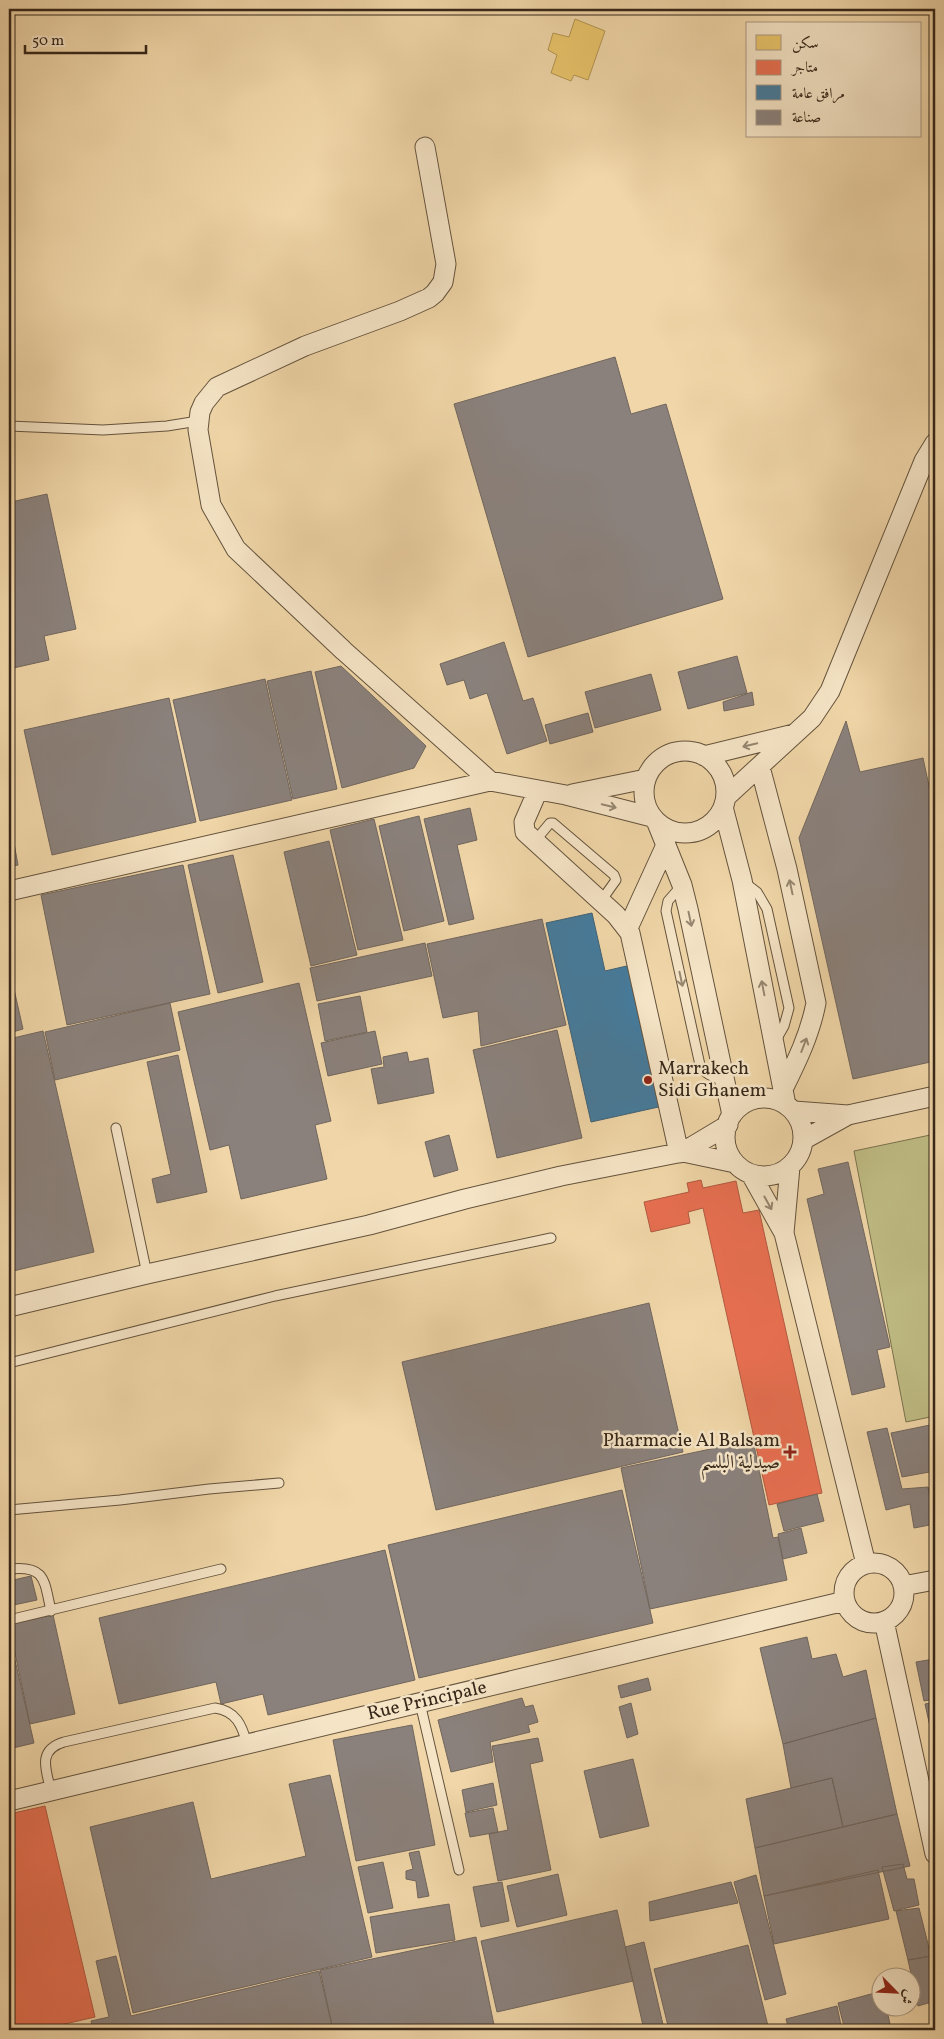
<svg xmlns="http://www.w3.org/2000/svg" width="944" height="2039" font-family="Vollkorn,Amiri,serif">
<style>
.green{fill:#bfbc84;stroke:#7a724e}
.homes{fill:#e9c46a;stroke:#b39552}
.shops{fill:#e76f51;stroke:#b25940}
.public{fill:#457b9d;stroke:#406275}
.industry{fill:#8a817c;stroke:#71665e}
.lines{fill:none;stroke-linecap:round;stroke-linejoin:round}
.service-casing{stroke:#64533d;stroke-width:11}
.minor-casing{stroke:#64533d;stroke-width:21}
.service{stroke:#f5e4c6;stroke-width:9}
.minor{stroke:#f5e4c6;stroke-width:19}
.oneway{stroke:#968670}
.poi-dot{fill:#8f2418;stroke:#f5e4c6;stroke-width:2}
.labels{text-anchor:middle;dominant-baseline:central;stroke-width:5;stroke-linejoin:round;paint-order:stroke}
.poi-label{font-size:19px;fill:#362719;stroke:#f5e4c6;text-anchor:start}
.street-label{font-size:19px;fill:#362719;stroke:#f5e4c6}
</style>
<rect width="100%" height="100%" fill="#f0d6a8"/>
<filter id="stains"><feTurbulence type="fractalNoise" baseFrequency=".004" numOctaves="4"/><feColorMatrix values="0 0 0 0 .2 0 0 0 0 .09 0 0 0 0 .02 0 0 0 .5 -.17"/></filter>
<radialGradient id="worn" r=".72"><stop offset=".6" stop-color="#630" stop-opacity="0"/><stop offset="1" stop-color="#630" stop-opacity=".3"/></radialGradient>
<!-- green -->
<path class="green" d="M935,1134v282l-29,6 -52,-271z"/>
<!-- homes -->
<path class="homes" d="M575,19l30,12 -17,49 -14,-5 -3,6 -20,-8 6,-18 -9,-5 5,-17 16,4z"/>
<!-- shops -->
<path class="shops" d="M701,1180l2,8 33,-7 7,32 16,-3 63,283 -53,12 -66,-297 -15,4 2,11 -39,9 -7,-30 45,-10 -2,-9z
M45,1806l50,211 -56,13h-30v-216z"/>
<!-- public -->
<path class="public" d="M592,913l13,58 26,-6 32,141 -72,16 -45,-199z"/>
<!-- industry -->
<path class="industry" d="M615,357l16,57 35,-10 57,195 -195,58 -74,-253z
M9,489l2,13 36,-8 29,135 -32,7 5,24 -40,9z
M504,642l19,59 10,-3 14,43 -40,13 -20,-61 -17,6 -6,-19 -17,5 -7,-21z
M737,656l10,37 -59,16 -10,-37z
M341,666l85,80 -12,22 -72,20 -27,-116z
M311,671l26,118 -44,10 -26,-118z
M651,674l10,36 -66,18 -10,-36z
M265,679l27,121 -92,21 -27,-121z
M752,692l2,13 -30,6 -1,-9z
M169,698l27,124 -144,33 -28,-125z
M588,713l5,19 -43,12 -5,-19z
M846,721l14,51 63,-14 12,56v247l-82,18 -54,-241z
M470,808l7,32 -20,5 17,74 -25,6 -25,-106z
M419,816l25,105 -40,10 -25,-105z
M374,819l29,121 -45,10 -28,-120z
M12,832l6,33 -9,2v-34z
M329,841l28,114 -46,11 -27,-114z
M233,855l30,127 -45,11 -30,-128z
M183,865l27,129 -143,31 -26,-130z
M542,919l24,106 -85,21 -3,-35 -35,7 -16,-74z
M425,943l7,33 -115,25 -7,-33z
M9,967l14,62 -14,4z
M299,983l32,138 -16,4 12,54 -86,20 -12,-54 -19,5 -32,-138z
M360,996l7,36 -42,9 -7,-37z
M170,1003l10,47 -125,30 -10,-48z
M557,1030l25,108 -85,20 -24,-108z
M43,1031l51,221 -85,20v-233z
M375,1031l7,33 -54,12 -7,-33z
M407,1052l2,10 19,-4 6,35 -56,11 -7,-35 13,-2 -1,-10z
M178,1055l29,137 -50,11 -5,-24 19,-5 -24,-112z
M449,1135l9,35 -24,7 -9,-35z
M848,1162l42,185 -13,3 8,37 -33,8 -45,-196 17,-5 -6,-25z
M649,1303l34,149 -247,58 -34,-148z
M935,1424v47l-33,6 -11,-44z
M887,1428l15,61 26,-2 4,20h3v17l-21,4 -4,-24 -24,6 -19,-78z
M753,1440l20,98 5,-1 9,43 -137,29 -29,-141z
M935,1486v21l-3,1 -4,-20z
M622,1490l31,133 -234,55 -31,-133z
M817,1494l7,27 -40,10 -7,-27z
M801,1528l6,25 -24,6 -5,-25z
M385,1550l30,130 -147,35 -5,-21 -42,10 -5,-22 -97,22 -20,-86z
M31,1576l6,24 -28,6v-25z
M53,1615l22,99 -45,10 -21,-99z
M9,1634l25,109 -25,6z
M807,1637l5,22 24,-5 7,23 23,-7 10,48 -93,26 -23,-96z
M935,1652v47l-11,2 -8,-39 18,-3 -1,-6z
M648,1678l3,12 -30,8 -3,-12z
M522,1698l3,9 8,-2 5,17 -10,3 2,7 -40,10 3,20 -42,10 -13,-52z
M935,1702v47l-10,-45z
M631,1703l7,31 -11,4 -8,-31z
M876,1718l21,96 -54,13 -11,-49 -41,10 -8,-44z
M412,1725l23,120 -79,16 -23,-121z
M538,1738l5,23 -13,3 21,106 -53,11 -9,-47 19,-4 -16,-84z
M633,1759l16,67 -49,12 -16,-67z
M330,1775l42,182 -239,56 -43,-186 103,-25 18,77 95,-23 -17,-72z
M832,1778l11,49 -88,21 -9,-49z
M493,1783l4,22 -31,7 -4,-22z
M493,1808l5,24 -28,5 -5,-24z
M897,1814l13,52 -146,30 -9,-48z
M419,1851l10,45 -11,2 -2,-17 -10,-2v-8l7,-2 -4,-16z
M383,1862l10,46 -25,5 -10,-46z
M903,1864l4,15h7l5,26 -25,6 -12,-44z
M878,1870l11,49 -115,25 -10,-48z
M558,1874l9,41 -50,12 -10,-41z
M756,1875l30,119 -21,6 -31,-118z
M502,1882l7,39 -28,6 -8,-40z
M731,1882l7,21 -88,18 -1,-19z
M449,1904l6,36 -79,13 -6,-36z
M919,1908l12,48 -23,4 -12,-49z
M617,1910l16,71 -136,31 -16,-71z
M476,1937l19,93h-162l-13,-60z
M644,1942l20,87 -3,1h-17l-19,-83z
M748,1945l21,85h-100l-15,-61z
M116,1956l15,60 188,-45 14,59h-240l-2,-9 18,-4 -13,-56z
M931,1956l4,20v25l-17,5 -10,-46z
M882,1991v15h4l4,18 -23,6h-22l-7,-27z
M837,2006l5,24h-53l-3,-11z"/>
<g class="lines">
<!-- service casing -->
<g class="service-casing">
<path id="service" d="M9,426l94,4 64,-4 31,-5
M535,841l15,-18h3l61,52 2,5 -15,21
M744,882l13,10 10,17 22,99 -5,18 -8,14
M682,885l-14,16 -2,10 34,154c5,10 14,12 24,16
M116,1128l31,146
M9,1363l266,-67 276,-58
M9,1510l111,-10 89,-11 70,-6
M9,1569c37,-4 35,11 42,42
M9,1620l212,-51
M420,1703l39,167
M51,1791c-5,-21 -14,-41 13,-49l151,-34c21,3 27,17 32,36"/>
</g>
<!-- minor casing -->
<g class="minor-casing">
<path id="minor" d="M425,147l21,117 -3,18 -8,11 -6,5 -29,13 -95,35 -88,41 -13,16 -4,9 -2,18 13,75 25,44 108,102 146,130
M644 792a41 41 0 1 1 82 0a41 41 0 1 1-82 0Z
M704,756l90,-22
M760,767l27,102 29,134c-6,31 -19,58 -33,86
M538,790l-14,32 1,10 91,83 14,18 49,220
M572,794l74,-15
M726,797l86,-79 18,-27 94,-230 11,-18
M723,807l19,73 44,225
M657,823l25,62 6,24 44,206
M9,891l481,-110 76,14 86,22
M628,928l38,-83
M725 1137a39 39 0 1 1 78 0a39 39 0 1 1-78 0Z
M794,1111l54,4
M803,1140l45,-25 87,-19
M683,1152l45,-27
M751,1174l33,59 82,331
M784,1233l6,-66
M9,1307l138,-33 222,-49 96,-26 96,-23 122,-24 52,11
M844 1593a30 30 0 1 1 60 0a30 30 0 1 1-60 0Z
M903,1586l32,-6
M884,1621l51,233
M9,1801l836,-200"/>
</g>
<!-- service -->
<use href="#service" class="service"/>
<!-- minor -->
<use href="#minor" class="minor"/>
</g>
<!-- one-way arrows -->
<defs><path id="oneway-shaft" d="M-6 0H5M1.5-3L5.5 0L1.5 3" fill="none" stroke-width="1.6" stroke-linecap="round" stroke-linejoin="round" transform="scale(1.25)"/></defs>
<g class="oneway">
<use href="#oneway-shaft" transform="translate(750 745) rotate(166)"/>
<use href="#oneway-shaft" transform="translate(609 806) rotate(14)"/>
<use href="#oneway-shaft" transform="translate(791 887) rotate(-102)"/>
<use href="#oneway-shaft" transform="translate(690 919) rotate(78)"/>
<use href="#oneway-shaft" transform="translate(681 979) rotate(78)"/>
<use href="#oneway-shaft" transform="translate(763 988) rotate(-101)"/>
<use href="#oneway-shaft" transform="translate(804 1045) rotate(-69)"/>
<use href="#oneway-shaft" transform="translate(768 1203) rotate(61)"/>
</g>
<!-- markers -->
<g class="poi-dot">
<circle cx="648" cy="1080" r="5"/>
<path d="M787.5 1444.5h5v5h5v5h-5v5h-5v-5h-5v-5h5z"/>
</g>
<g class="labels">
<!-- poi labels -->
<g class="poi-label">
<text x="658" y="1069">Marrakech<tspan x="658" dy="22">Sidi Ghanem</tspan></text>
<text x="780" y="1441" text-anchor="end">Pharmacie Al Balsam<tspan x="780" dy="22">صيدلية البلسم</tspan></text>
</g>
<!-- street labels -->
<g class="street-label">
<text transform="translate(427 1701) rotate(-13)">Rue Principale</text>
</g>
</g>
<!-- margin -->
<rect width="944" height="2039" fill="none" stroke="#f0d6a8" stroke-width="30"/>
<rect x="10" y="10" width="924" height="2019" fill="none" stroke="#362719" stroke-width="2.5"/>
<rect x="15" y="15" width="914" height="2009" fill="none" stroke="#362719"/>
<!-- legend -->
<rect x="746" y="22" width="175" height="115" fill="#f5e4c6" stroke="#a99881"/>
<rect x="756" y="35" width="25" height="15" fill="#e9c46a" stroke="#a99881"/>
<text x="792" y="48" font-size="15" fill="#362719">سكن</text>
<rect x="756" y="60" width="25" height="15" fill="#e76f51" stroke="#a99881"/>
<text x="792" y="72" font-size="15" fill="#362719">متاجر</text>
<rect x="756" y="85" width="25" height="15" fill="#457b9d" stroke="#a99881"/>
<text x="792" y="98" font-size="15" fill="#362719">مرافق عامة</text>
<rect x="756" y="110" width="25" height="15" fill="#8a817c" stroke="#a99881"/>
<text x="792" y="122" font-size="15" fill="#362719">صناعة</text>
<!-- north arrow -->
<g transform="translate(896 1992) rotate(114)"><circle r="24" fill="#f5e4c6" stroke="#a99881"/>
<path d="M0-4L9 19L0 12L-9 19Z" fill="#8f2418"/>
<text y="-8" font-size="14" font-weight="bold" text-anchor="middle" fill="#362719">ش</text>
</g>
<!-- scale -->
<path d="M25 45v8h121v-8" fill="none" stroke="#362719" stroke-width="2.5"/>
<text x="32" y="45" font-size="15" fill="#362719" stroke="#f5e4c6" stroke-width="4" paint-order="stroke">50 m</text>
<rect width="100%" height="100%" filter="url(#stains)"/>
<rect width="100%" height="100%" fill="url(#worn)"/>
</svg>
